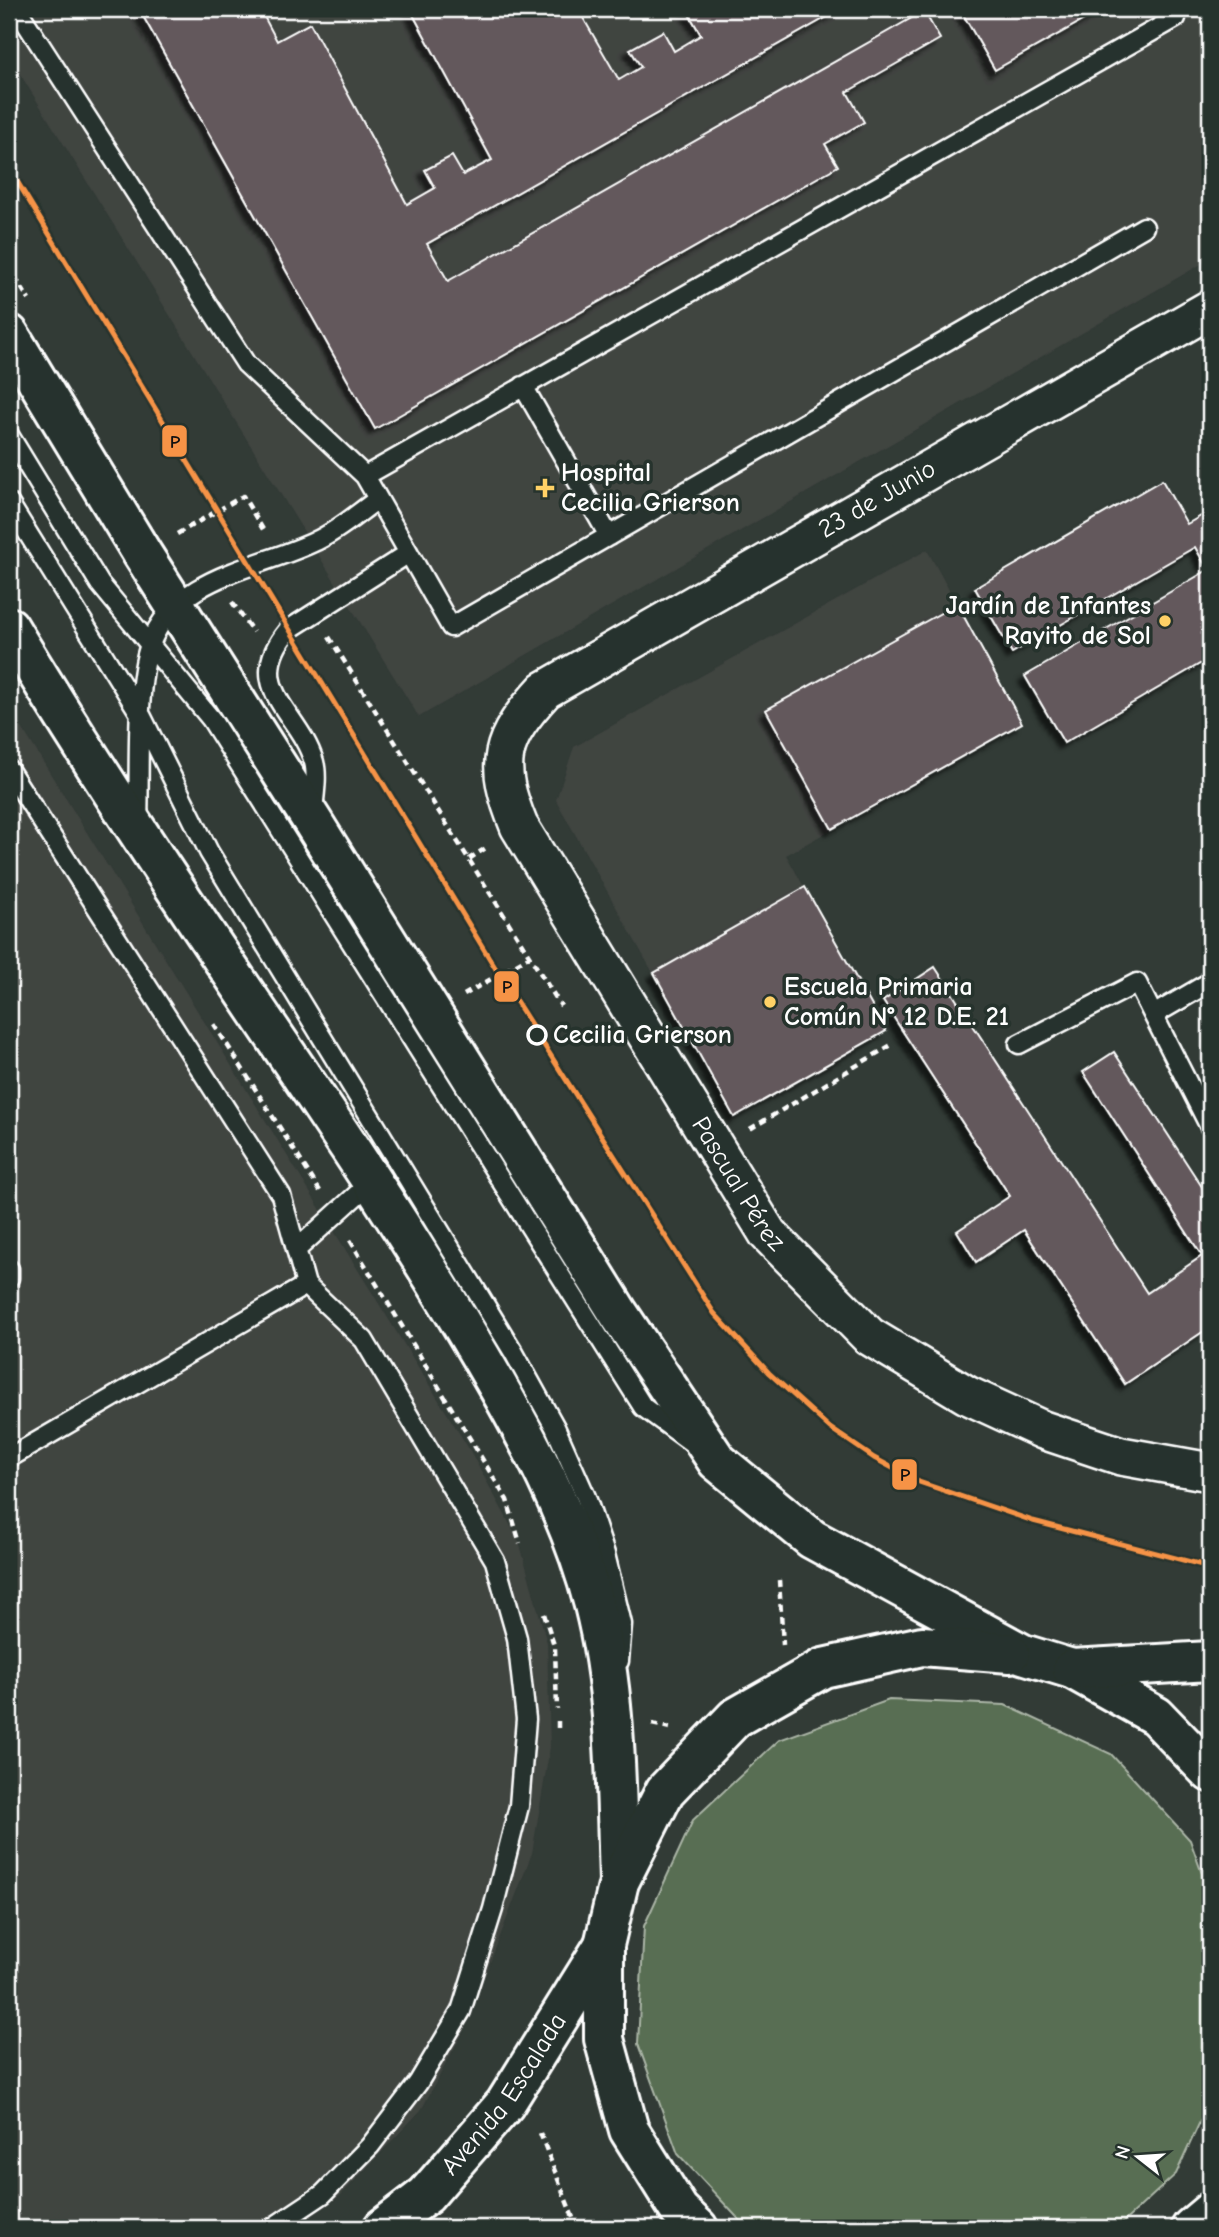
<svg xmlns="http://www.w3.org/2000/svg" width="1219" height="2237" font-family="'Comic Neue',sans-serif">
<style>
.built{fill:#414441}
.green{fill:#586e52;stroke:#acb6a8;stroke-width:2}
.building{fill:#64595c;stroke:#fff;stroke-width:2;filter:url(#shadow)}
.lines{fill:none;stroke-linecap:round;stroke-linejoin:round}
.service-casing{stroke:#fff;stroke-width:23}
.minor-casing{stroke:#fff;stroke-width:42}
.secondary-casing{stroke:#fff;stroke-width:44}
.path{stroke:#fff;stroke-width:4.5;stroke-dasharray:7 5;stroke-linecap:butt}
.service{stroke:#26332d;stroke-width:18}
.minor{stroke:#26332d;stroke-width:37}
.secondary{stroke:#26332d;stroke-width:38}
.tram-1-casing{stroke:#26332d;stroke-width:10}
.tram-1{stroke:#f69346;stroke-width:5}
.poi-dot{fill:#ffd166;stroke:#26332d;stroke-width:2.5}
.stop-dot{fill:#26332d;stroke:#fff;stroke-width:3.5}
.labels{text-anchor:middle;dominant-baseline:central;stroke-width:7;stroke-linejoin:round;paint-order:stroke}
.poi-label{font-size:26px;font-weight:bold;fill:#fff;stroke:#26332d;text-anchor:start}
.street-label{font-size:26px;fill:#fff;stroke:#26332d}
.stop-label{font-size:26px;font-weight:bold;fill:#fff;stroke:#26332d;text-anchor:start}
.line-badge{stroke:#26332d;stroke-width:2.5}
.pale-badge-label{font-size:19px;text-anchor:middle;font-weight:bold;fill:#111}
</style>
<defs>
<filter id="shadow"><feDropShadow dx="-6" dy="6" stdDeviation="2" flood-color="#0009"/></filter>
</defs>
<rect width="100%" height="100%" fill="#323b36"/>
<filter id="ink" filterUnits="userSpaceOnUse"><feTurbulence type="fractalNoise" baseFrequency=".0143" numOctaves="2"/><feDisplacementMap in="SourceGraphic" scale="14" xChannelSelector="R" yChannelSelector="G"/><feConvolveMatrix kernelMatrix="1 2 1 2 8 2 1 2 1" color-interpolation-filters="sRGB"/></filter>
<g filter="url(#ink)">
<!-- built -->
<path class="built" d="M9,9h1201v250l-791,458 -410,-661z
M927,550l95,173 -236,132 100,176 -152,86 -178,-317 18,-53z
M9,707l460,742 50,92 28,102 3,104 -18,106 -68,177 -43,80 -80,85 -46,33h-286z"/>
<!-- green -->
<path class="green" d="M889,1700l116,5 106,49 79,86 20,56v204l-34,74 -59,54h-370l-69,-74 -40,-110 6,-118 49,-106 86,-80z"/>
<!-- building -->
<path class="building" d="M139,9h121l17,32 33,-18 97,181 28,-16 -10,-18 27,-14 11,19 29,-15 -82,-151h168l41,71 22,-13 -11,-18 33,-18 11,20 27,-16 -15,-26h155l-414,235 21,37 476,-270 16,28 -93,53 17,30 -39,22 13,22 -463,263z
M960,9h143l-108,61z
M1162,480l25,44 23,-13v147l-146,85 -39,-67 183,-106 -13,-23 -183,106 -37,-65z
M957,604l65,119 -190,106 -66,-119z
M805,887l81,144 -152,86 -80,-144z
M935,967l212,326 55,-37 -119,-184 31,-20 96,147v128l-85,57 -101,-154 -48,32 -19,-31 53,-35 -127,-195z"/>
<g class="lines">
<!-- service casing -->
<g class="service-casing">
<path id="service" d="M17,9l229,355 119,112 86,151 693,-400
M523,386l86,150
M9,435l91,149 111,135 432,688 48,35
M365,476l811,-458 -6,-9
M9,503l133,214 67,135 304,499 42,76 31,70 19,57 17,70 -3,37
M9,770l272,425 25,90 58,55 131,221 22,77 9,81 -7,87 -26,103 -32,102 -43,72 -48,63 -47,48 -51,34
M313,811c1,-14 5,-35 1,-49 -15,-51 -73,-75 -26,-132l121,-77
M138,820c2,-45 -3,-135 12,-175 25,-70 109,-76 166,-104 22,-10 42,-28 62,-42
M1155,1014l55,-32
M1019,1044l118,-61 73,144
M296,1250l76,-69
M9,1269v9
M9,1458l297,-173"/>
</g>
<!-- minor casing -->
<g class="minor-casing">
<g id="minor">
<path id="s1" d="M1210,309l-665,381c-46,50 -52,73 -26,136l249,408 101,102 98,59 76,35 78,26 89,16"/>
</g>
</g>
<!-- secondary casing -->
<g class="secondary-casing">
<g id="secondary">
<path d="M9,334l134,221 170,267 306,492 98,147 95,78 211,115 49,15 84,47 54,56"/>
<path d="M9,627c98,163 205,320 312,478 56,83 110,167 161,254 45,77 89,157 112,246 23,90 22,185 25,277"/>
<path d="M1072,1669l138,-8"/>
<path id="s2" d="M383,2228l43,-33 79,-91 99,-159"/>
<path d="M698,2228l-19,-18 -50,-80 -25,-91v-94l15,-63 46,-91 70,-73 88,-50 99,-22 88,7"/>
<path d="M1191,2228l19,-16"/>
</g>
</g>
<!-- path -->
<path class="path" d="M9,267l20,33
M177,534l66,-38 21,35
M232,602l21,30
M329,637l232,369
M469,859l20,-13
M512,966l4,7
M464,995l66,-39
M214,1024l106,167
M750,1129l143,-85
M350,1240l157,260 13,43
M779,1580l4,65
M544,1614l11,34 2,61
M558,1721v10
M652,1724l18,4
M540,2133l37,95"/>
<!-- service -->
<use href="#service" class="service"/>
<!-- minor -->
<use href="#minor" class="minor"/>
<!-- secondary -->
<use href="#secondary" class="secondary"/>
<!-- tram-1 casing -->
<g class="tram-1-casing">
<path id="tram-1" d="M9,168l490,806 215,339 55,60 61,55 44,30 45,24 114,39 177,46"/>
</g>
<!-- tram-1 -->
<use href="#tram-1" class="tram-1"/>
</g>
</g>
<!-- markers -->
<g class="poi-dot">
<path d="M541.5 477.5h7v7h7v7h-7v7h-7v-7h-7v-7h7z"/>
<circle cx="1165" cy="621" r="7"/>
<circle cx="770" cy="1002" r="7"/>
</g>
<circle class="stop-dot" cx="537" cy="1035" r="9"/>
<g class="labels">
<!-- poi labels -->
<g class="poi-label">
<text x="561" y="473">Hospital<tspan x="561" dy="30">Cecilia Grierson</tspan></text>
<text x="1151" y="606" text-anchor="end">Jardín de Infantes<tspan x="1151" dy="30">Rayito de Sol</tspan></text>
<text x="784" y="987">Escuela Primaria<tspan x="784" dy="30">Común N° 12 D.E. 21</tspan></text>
</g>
<!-- street labels -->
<g class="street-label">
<text transform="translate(877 499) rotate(-30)">23 de Junio</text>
<text stroke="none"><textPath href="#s1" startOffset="1337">Pascual Pérez</textPath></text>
<text stroke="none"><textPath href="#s2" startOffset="182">Avenida Escalada</textPath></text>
</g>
<!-- stop labels -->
<g class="stop-label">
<text x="553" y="1035">Cecilia Grierson</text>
</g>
</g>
<g class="line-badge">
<rect x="161" y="424" width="27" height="34" rx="7" fill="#f69346"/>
<rect x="493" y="970" width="27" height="33" rx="7" fill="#f69346"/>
<rect x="891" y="1458" width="27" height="33" rx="7" fill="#f69346"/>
</g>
<g class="pale-badge-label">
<text x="175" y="448">P</text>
<text x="507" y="993">P</text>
<text x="905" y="1481">P</text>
</g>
<!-- margin -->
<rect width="1219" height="2237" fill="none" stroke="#26332d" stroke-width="35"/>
<rect x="18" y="18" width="1184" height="2202" fill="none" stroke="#fff" stroke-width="2.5" filter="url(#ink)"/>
<!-- north arrow -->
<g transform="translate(1138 2157) rotate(287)" stroke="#26332d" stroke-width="5" paint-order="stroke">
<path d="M0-5L12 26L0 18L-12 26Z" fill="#ffffff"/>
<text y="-10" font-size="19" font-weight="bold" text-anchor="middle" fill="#ffffff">N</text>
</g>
</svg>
